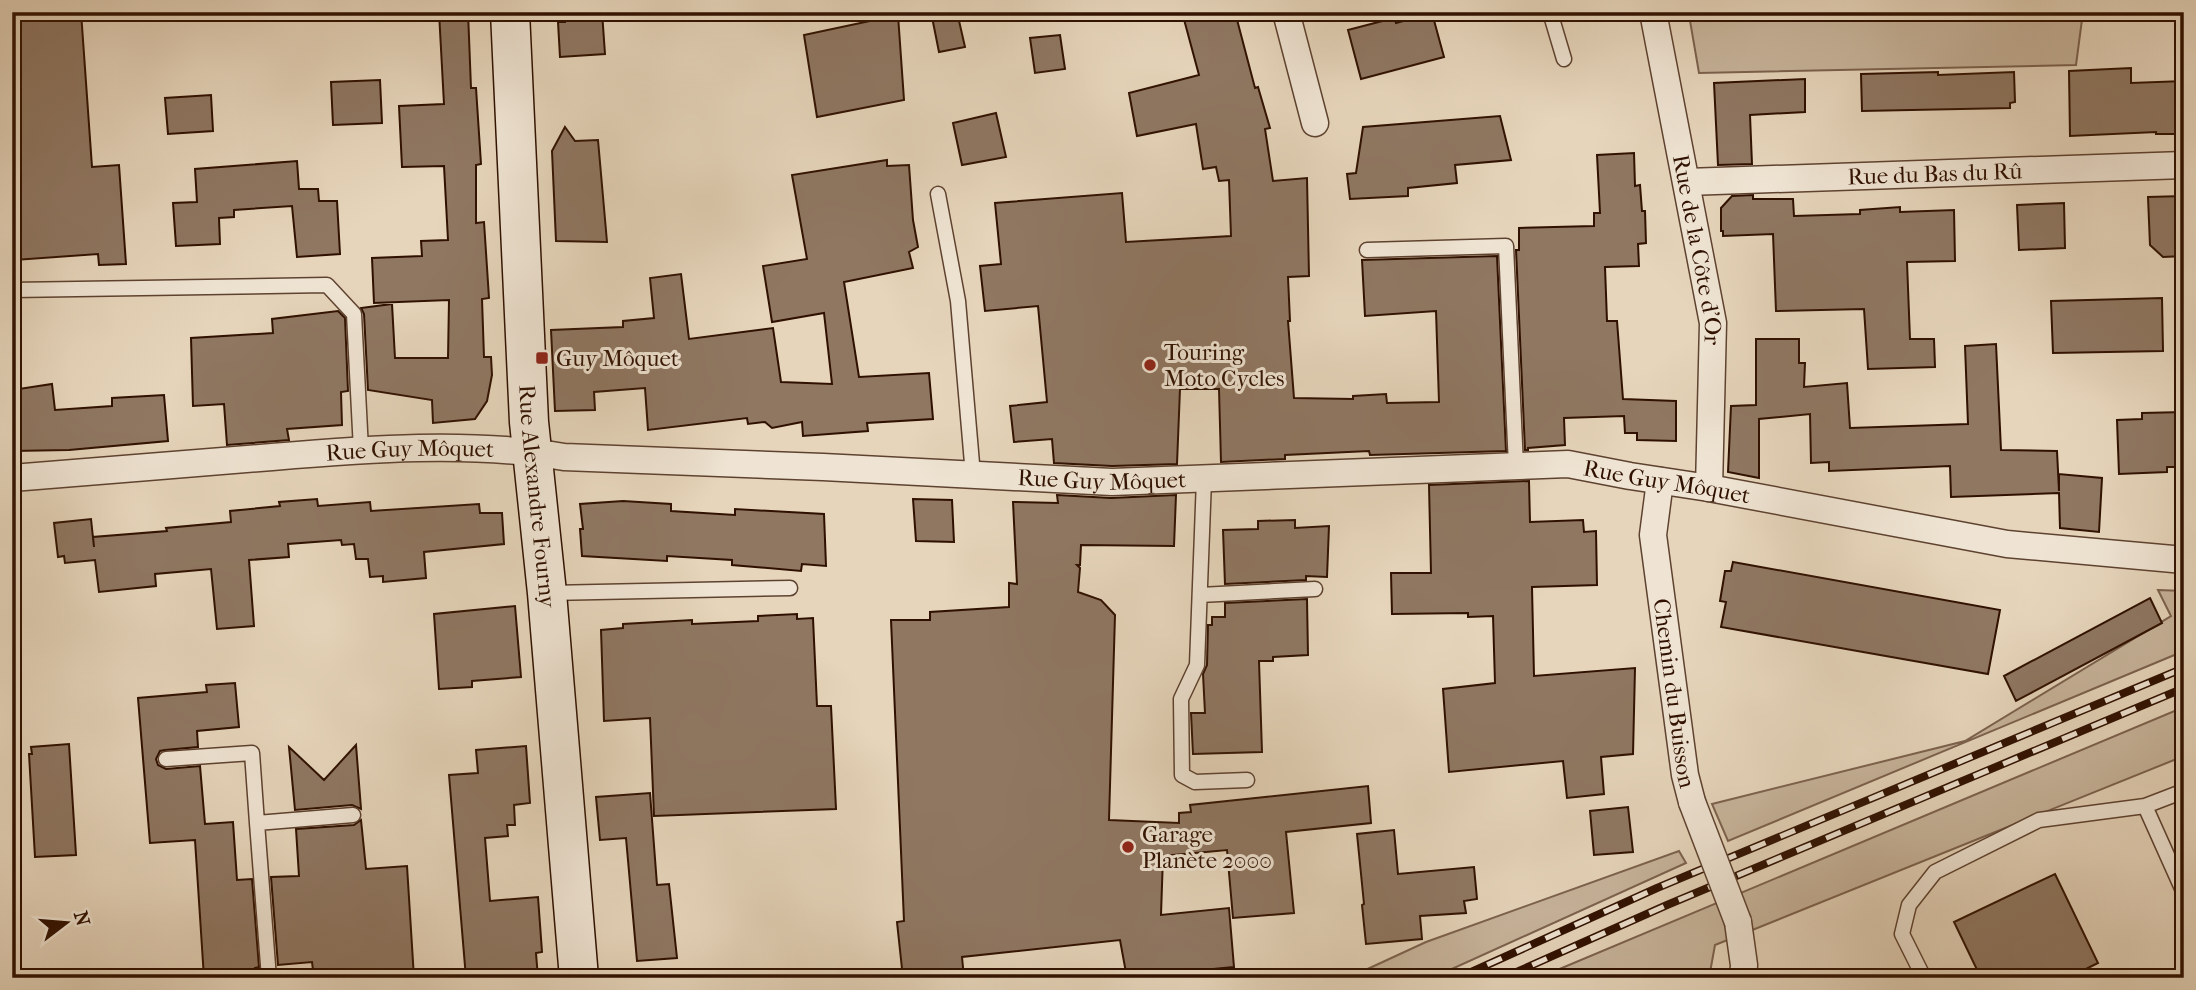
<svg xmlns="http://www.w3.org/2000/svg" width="2196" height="990" font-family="'IM FELL French Canon',serif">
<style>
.green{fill:#c7b49b;stroke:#7c624e;stroke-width:2}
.building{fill:#8f7762;stroke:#301101;stroke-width:2}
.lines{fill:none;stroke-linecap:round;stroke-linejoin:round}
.lane-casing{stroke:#5e4230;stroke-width:17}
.street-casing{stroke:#5e4230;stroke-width:29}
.secondary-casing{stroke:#301101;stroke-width:41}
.lane{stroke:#efe4d3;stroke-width:14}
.street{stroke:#efe4d3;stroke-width:26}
.secondary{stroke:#efe4d3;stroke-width:38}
.rail-casing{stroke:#301101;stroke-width:8}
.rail{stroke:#efe4d3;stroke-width:5;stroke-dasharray:16;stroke-linecap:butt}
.street-bridge-casing{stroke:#5e4230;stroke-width:29;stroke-linecap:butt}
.street-bridge{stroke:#efe4d3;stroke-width:26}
.poi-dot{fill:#8f2418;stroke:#efe4d3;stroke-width:2.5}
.labels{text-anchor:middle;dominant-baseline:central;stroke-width:6;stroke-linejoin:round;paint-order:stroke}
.street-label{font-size:23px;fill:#301101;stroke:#efe4d3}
.poi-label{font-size:23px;fill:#301101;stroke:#efe4d3;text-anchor:start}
</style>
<rect width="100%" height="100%" fill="#e6d5bb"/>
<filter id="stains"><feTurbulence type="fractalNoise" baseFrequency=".00286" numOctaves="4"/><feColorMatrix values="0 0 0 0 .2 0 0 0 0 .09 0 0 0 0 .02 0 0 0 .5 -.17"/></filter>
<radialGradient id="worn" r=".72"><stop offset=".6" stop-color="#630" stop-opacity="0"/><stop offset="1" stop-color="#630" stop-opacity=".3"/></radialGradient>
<!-- green -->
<path class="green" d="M1765,12h318l-7,53 -377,8 -10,-58z
M2158,590l26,1v60l-456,190 -16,-37 253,-63 206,-125z
M2184,707v49l-469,189 -6,33h-171z
M1679,851l7,12 -254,115h-84l78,-36z"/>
<!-- building -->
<path class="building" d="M12,12h69l11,155 27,-2 7,99 -27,1 -1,-11 -83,6 -3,-39z
M439,12h29l3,76h5l5,76 -5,1v58l8,-1 5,76 -7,1 2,58h7l1,18 -5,26 -12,18 -42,4 -1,-23 -64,-10 -4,-76 -3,-6 31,-4 3,54h53l1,-58 -75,3 -2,-45 50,-2 -1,-15 27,-1 -4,-74 -42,1 -3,-61 45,-2z
M565,12h37l3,42 -45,3 -2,-35h7z
M931,12h26l8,35 -26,5z
M1182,12h53l20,76 3,-1 12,41 -5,1 8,52 34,-3 2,98 -21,1 2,44h-2l6,77 59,1v-3l33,-2 1,9 52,-1 -3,-91 -71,5 -3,-56 135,-4 9,195 -136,4 -1,-4 -84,4v4l-64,3 -2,-73h-39l-3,75 -65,2 -58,-3 -2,-24 -38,3 -4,-36 37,-4 -9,-96 -53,5 -5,-45 21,-2 -6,-61 127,-10 4,49 105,-6 -2,-56 -10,1 -3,-14 -13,2 -7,-45 -59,12 -8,-43 70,-18z
M1432,13l12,44 -83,22 -13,-49 46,-12 2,5z
M898,15l6,85 -87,17 -13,-82z
M1060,35l5,34 -30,4 -5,-35z
M2131,68v15l53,-2v53h-28v-2l-86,4 -1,-65z
M1938,72v3l76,-3 1,30 -5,1v5l-148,3 -1,-37z
M1805,79v33l-55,3 2,49 -34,1 -4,-82z
M380,80l2,43 -49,2 -2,-43z
M211,95l2,36 -45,3 -3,-36z
M996,113l10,44 -44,8 -9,-42z
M1500,116l11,44 -56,5 2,18 -49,5v8l-58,3 -3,-25 9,-1 7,-46z
M565,127l10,14 23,-1 9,102 -51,-1 -4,-90z
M1634,153l1,33 5,-1 2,26h3l1,32 -8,1 1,22 -34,1 2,54h10l6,78 53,2v40l-39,-1v-7h-12l-1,-17 -60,2 1,27 -37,3v2h-3l-9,-200h3v-22l75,-2v-13h6l-3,-58z
M887,160v6l22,-1 4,55 5,27 -9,5 4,16 -69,14 15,95 70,-4 4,46 -66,4 1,8 -65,5 -1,-14 -30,6 -7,-6 -17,2 -1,-6 -99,12 -3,-42 -51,4 1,18 -40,1 -4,-81 72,-3v-6l31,-3 -4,-40 31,-4 8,65 84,-11 8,54 51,2 -8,-71 -52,9 -9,-56 44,-7 -15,-84z
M297,161l2,28h19l1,12h18l3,53 -43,3 -5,-51 -58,4v7l-15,1 1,26 -44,2 -3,-43 24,-1 -2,-33z
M1753,195v4h40l1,17 66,-2v-4l40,-3v5l54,-2 1,51 -48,1 3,77h24l1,28 -67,2 -4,-60 -88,2 -3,-77 -50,2v-5h-2v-23l11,-12z
M2184,196v60l-21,1 -13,-12 -2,-48z
M2064,203l1,45 -46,2 -2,-45z
M2162,298l1,53 -110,2 -2,-52z
M338,311l7,7 3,73 -7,1 1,33 -55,4 2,11 -62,5 -3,-41 -31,2 -2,-68 82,-5 -1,-14z
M1756,339h43v24h6l-1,24 43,-4 3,45 118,-4 -3,-78 31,-2 5,106 56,1 2,40v-17l43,4 -3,54 -39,-4 -1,-35 -108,4 -1,-31 -121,5v-9l-18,1 -1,-49 -51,5v59l-31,-6 3,-66 25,-1z
M52,384l3,26 57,-4v-8l52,-3 4,46 -99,9 -57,1v-61z
M2184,412v55h-17v5l-48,2 -2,-54 25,-1v-6z
M1529,481l1,41 53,-2 1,12 12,-1 1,54 -65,2 2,89 101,-8 -2,86 -32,3 3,37 -37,4 -4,-37 -114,11 -6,-83 52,-6 -2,-67 -25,1v-4l-76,1 -1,-41h40l-2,-88z
M1057,495l54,3 65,-3 -2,51 -93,-1 -1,20h-3l3,3 -2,24 23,8 14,15 -6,205 70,3v-10l12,-1 -1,-7 178,-19 3,37 -85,9 8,81 -61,5 -6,-68 -64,6 -2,59 68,-7 5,59 -41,4 1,5 -16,2h-51l-7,-38 -158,17 2,21h-61l-6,-56 7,-1 -13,-301h39v-8l79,-5v-24l8,1 -4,-82 45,1z
M317,499l1,7 52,-4 1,9 108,-7 1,9h22l2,31 -80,8 2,26 -43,4v-6l-13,1 -2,-18h-12l-2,-15 -12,1 -1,-5 -53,4 1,13 -40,3 5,66 -37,3 -6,-60 -56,5 1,12 -57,6 -4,-32 -30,3 -1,-7 -6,1 -4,-34 37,-4 3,28 -1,-10 74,-6 -1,-3 65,-6 -1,-11 50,-5 -1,-4z
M913,499l39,1 2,42 -38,-1z
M623,501l48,3v7l64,4v-6l89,5 2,52 -24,-2 -1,7 -69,-6v-5l-65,-4v5l-85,-5 -2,-27h3l-3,-25z
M1295,520v8l34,-2 -2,51 -21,-1v4l-81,4 -2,-54 35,-1v-8z
M1733,562l267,48 -12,64 -267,-47 5,-25 -6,-1 5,-30h6z
M2150,598l12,25 -146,78 -12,-25z
M1307,599l1,56 -35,2v4h-14l3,91 -69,2 -2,-41h14l-2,-39 4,-9 1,-40h4v-8h13v-14z
M515,606l6,71 -49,4v6l-33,2 -5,-75z
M797,614v5l16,-1 4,88h14l5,103 -182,7 -4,-98 -46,3 -3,-91 22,-2v-4l69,-4v4l66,-3v-5z
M235,683l4,44 -42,4 1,16 -33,3 -5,1 -4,8 2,6 8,4 34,-3 5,58 28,-2 4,58 15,-1 7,88 -4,1 1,10h-52l-9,-138 -45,3 -12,-145 69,-6 -1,-7z
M69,744l7,111 -41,2 -6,-103h3l-1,-7z
M356,745l5,64 -9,-4 -57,5 -6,-63 35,33z
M526,746l4,57 -16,2 1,20h-8l1,11 -23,2 5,63 48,-4 4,55 -6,1 2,25h-72l-17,-203 29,-2 -2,-23z
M650,793l7,92 12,-1 8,74 -40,3 -11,-123 -26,2 -4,-43z
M1628,807l5,45 -39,3 -4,-44z
M361,820l5,49 41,-3 7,112h-100l-2,-16 -34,3 -7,-88 28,-1 -3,-47 58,-4z
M1394,830l4,44 76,-7 3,32 -13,2 2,12 -46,3 2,23 -56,5 -4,-39 2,-1 -7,-70z
M2055,874l43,89 -30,15h-87l-27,-56z"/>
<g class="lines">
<!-- lane casing -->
<g class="lane-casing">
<path id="lane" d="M1550,12l14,47
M938,194l20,107 15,174
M1367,250l139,-4 10,220
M12,290l315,-5 27,29 7,136
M1204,479l-7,186 -16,34 1,76 13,7 52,-2
M549,593l241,-5
M1200,595l115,-6
M166,759l86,-6 5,70 96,-8
M2145,806l39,87
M257,823l12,155
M1924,978l-22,-44 7,-29 26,-33 104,-52 106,-14 39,-15"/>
</g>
<!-- street casing -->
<g class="street-casing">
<g id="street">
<path d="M1286,12l29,111"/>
<path id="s1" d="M1653,12l60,311 -4,165"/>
<path id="s2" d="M1687,182l497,-17"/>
<path id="s3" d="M12,478c87,-7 173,-14 260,-21 94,-8 198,-16 292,0l259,10 289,15 456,-18 62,12 79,12 298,56 177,16"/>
<path id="s4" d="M1660,481l-7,54 32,240 7,27"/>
<path d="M1738,922l6,43 -1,13"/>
</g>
</g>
<!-- secondary casing -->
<g class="secondary-casing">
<g id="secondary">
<path id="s5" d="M510,12l19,410 18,171 32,385"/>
</g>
</g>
<!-- lane -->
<use href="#lane" class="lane"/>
<!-- street -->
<use href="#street" class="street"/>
<!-- secondary -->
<use href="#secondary" class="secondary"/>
<!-- rail casing -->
<g class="rail-casing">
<path id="rail" d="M1458,978l199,-90 527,-220
M1503,978l164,-73 517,-217"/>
</g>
<!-- rail -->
<use href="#rail" class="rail"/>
<!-- street-bridge casing -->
<g class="street-bridge-casing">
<path id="street-bridge" d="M1692,802l46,120"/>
</g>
<!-- street-bridge -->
<use href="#street-bridge" class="street-bridge"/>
</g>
<!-- markers -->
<g class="poi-dot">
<rect x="535" y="351" width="14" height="14" rx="3.5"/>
<circle cx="1150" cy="365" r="7"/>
<circle cx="1128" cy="847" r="7"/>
</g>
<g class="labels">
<!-- street labels -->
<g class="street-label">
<text stroke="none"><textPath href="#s2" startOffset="248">Rue du Bas du Rû</textPath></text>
<text stroke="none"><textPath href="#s1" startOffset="242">Rue de la Côte d'Or</textPath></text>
<text stroke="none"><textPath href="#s3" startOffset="399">Rue Guy Môquet</textPath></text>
<text stroke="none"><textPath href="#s3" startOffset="1092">Rue Guy Môquet</textPath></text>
<text stroke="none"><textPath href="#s3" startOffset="1659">Rue Guy Môquet</textPath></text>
<text stroke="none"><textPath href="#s5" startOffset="485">Rue Alexandre Fourny</textPath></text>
<text stroke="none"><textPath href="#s4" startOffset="214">Chemin du Buisson</textPath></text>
</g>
<!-- poi labels -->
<g class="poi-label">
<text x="1164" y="352">Touring<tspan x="1164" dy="26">Moto Cycles</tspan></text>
<text x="556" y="358">Guy Môquet</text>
<text x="1142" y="834">Garage<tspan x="1142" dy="26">Planète 2000</tspan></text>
</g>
</g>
<!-- margin -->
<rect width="2196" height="990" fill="none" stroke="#e6d5bb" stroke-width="42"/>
<rect x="14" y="14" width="2168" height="962" fill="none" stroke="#301101" stroke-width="3.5"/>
<rect x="21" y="21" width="2154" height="948" fill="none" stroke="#301101" stroke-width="2"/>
<!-- north arrow -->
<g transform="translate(66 923) rotate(74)" stroke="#efe4d3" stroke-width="5" paint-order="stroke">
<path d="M0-5L12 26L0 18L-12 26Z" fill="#301101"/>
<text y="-10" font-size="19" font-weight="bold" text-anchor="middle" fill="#301101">N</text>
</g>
<rect width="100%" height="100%" filter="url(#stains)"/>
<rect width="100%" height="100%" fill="url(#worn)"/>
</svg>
